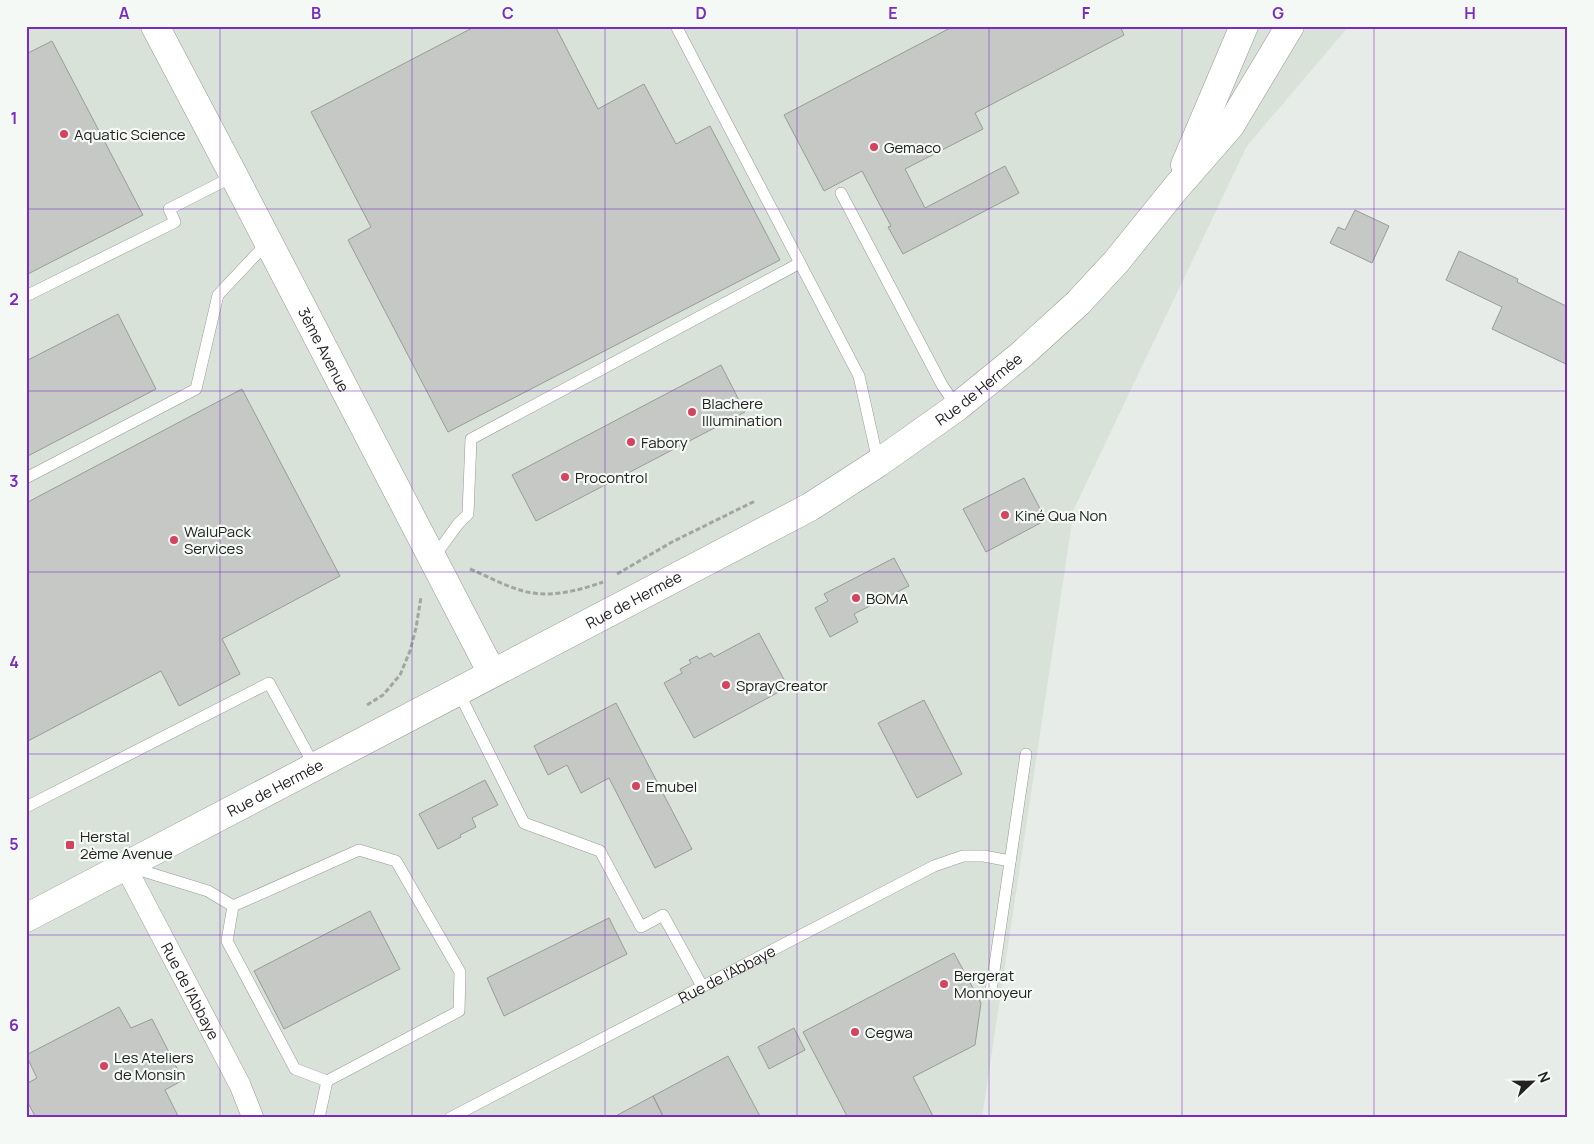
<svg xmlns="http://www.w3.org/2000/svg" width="1594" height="1144" font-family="Manrope,sans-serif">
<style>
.built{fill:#d8e2d8}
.building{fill:#c5c8c4;stroke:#989c98}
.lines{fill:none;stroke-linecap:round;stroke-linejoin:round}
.lane-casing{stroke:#969996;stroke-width:12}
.street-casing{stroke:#969996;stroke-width:22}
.secondary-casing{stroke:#969996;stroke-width:29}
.path{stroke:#a2a5a2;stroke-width:3;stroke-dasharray:5 2.5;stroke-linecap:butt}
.lane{stroke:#fff;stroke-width:11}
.street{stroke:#fff;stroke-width:21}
.secondary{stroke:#fff;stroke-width:28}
.grid{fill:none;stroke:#7b2cbf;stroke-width:1;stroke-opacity:0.55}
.poi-dot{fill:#d4445e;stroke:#f5f9f5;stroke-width:2}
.labels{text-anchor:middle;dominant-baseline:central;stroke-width:4.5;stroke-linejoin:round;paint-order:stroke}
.poi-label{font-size:15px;fill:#212221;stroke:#f5f9f5;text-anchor:start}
.street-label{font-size:15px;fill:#212221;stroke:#f5f9f5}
.neatline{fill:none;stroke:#7b2cbf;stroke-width:2}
.grid-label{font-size:16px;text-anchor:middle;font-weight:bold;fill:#7b2cbf}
</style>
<rect width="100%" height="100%" fill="#e8ece8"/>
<!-- built -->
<path class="built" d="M26,26h1323l-102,120 -173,363 -92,609h-956z"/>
<!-- building -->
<path class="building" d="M476,26h79l43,83 46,-25 32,60 34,-18 70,134 -332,172 -100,-192 23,-13 -60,-115z
M954,26h166l4,9 -149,78 8,16 -78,40 20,39 80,-42 14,27 -116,61 -15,-27 3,-1 -29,-55 -38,20 -40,-76z
M52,41l91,174 -117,60v-226l2,4z
M1355,210l34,16 -17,37 -42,-20 8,-16 7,3z
M1459,251l59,28 -1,3 51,25v58l-76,-36 10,-22 -56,-27z
M118,314l38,75 -130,68v-96z
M721,365l24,47 -209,109 -24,-46z
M242,389l98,187 -118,63 18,35 -61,32 -18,-35 -135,71v-239z
M1024,478l22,42 -60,32 -23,-43z
M894,558l15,28 -55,28 4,8 -28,15 -15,-29 13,-7 -4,-7z
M759,633l29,54 -94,51 -30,-55 18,-10 -2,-4 11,-6 -2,-3 8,-4 2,3 12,-6 3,4z
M924,700l38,74 -45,24 -39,-75z
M616,703l76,146 -37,19 -46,-90 -28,15 -14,-28 -19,10 -14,-29z
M485,780l13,25 -26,13 4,9 -16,8 1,2 -23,12 -19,-35z
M370,911l30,58 -116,60 -30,-58z
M609,918l18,36 -123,62 -17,-38z
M954,953l27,50 -6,42 -62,32 21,41h-86l-45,-86z
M119,1007l12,21 21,-9 31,61 -18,10 14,28h-143l-10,-19v-15l11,-6 -11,-23z
M794,1028l11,22 -36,19 -11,-22z
M728,1056l33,62h-97l-11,-22z
M653,1096l11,22h-52z"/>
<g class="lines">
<!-- lane casing -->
<g class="lane-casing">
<g id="lane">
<path d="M676,26l183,350 19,85"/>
<path d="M841,193l101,192 15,22"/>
<path d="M26,296l149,-74 -6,-13 65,-33"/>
<path d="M26,478l170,-89 22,-94 50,-53"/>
<path d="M434,557l24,-33 10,-10 3,-75 329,-176"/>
<path d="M458,691l66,132 76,28 41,76 22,-12 39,71"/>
<path d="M26,807l243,-124 46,84"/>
<path d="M130,867l78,24 25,15 126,-56 37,11 64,111 -1,39 -132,70 -8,37"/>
<path d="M233,906l-6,35 68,128 32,12"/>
<path d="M991,991l35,-237"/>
<path id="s1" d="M450,1118l484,-252 29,-10h21l26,5"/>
</g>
</g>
<!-- street casing -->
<g class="street-casing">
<g id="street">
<path id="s2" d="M125,866l115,219 13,33"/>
</g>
</g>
<!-- secondary casing -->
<g class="secondary-casing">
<g id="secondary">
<path id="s3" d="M155,26l79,150 258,497"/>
<path d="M1185,165l59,-139"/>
<path id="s4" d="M26,918l784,-411 68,-44 79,-56 64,-52 57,-52 38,-41 59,-73 55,-63 60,-100"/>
</g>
</g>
<!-- path -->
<path class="path" d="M470,569c17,7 33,16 50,21 26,9 58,1 83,-8
M617,574l55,-32 83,-41
M367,705l16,-10 17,-20 10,-24 6,-23 5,-31"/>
<!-- lane -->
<use href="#lane" class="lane"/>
<!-- street -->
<use href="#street" class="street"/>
<!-- secondary -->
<use href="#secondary" class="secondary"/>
</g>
<!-- grid -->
<path class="grid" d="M220,26v1092M412,26v1092M605,26v1092M797,26v1092M989,26v1092M1182,26v1092M1374,26v1092M26,209h1542M26,391h1542M26,572h1542M26,754h1542M26,935h1542"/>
<!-- markers -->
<g class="poi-dot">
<circle cx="64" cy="134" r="5"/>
<circle cx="874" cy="147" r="5"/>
<circle cx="692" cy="412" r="5"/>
<circle cx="631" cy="442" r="5"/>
<circle cx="565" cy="477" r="5"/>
<circle cx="1005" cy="515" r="5"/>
<circle cx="174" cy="540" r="5"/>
<circle cx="856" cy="598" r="5"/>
<circle cx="726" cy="685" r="5"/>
<circle cx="636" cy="786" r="5"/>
<rect x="65" y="840" width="10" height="10" rx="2.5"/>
<circle cx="944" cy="984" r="5"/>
<circle cx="855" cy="1032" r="5"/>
<circle cx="104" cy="1066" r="5"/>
</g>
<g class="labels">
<!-- poi labels -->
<g class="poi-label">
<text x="74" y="134">Aquatic Science</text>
<text x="884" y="147">Gemaco</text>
<text x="702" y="403">Blachere<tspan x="702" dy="17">Illumination</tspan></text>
<text x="641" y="442">Fabory</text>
<text x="575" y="477">Procontrol</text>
<text x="1015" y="515">Kiné Qua Non</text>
<text x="184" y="531">WaluPack<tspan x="184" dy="17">Services</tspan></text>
<text x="866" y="598">BOMA</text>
<text x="736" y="685">SprayCreator</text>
<text x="646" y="786">Emubel</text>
<text x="80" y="836">Herstal<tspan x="80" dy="17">2ème Avenue</tspan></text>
<text x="954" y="975">Bergerat<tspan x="954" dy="17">Monnoyeur</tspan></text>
<text x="865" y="1032">Cegwa</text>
<text x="114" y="1057">Les Ateliers<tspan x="114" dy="17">de Monsin</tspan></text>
</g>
<!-- street labels -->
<g class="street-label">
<text stroke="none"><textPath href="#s3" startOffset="365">3ème Avenue</textPath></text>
<text stroke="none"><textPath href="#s4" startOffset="1091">Rue de Hermée</textPath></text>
<text stroke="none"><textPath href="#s4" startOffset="686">Rue de Hermée</textPath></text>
<text stroke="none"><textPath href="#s4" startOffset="281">Rue de Hermée</textPath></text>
<text stroke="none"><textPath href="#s1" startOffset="312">Rue de l'Abbaye</textPath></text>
<text stroke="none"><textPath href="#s2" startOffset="141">Rue de l'Abbaye</textPath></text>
</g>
</g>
<!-- border -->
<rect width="1594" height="1144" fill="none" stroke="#f5f9f5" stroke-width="55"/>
<!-- north arrow -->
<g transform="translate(1532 1082) rotate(68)" stroke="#f5f9f5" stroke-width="4" paint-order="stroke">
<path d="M0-4L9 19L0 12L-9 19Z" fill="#212221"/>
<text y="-8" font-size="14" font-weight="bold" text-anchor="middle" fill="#212221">N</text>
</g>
<rect x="28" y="28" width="1538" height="1088" class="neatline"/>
<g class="grid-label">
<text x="124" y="19">A</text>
<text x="316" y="19">B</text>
<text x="508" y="19">C</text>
<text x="701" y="19">D</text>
<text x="893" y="19">E</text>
<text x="1086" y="19">F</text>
<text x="1278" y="19">G</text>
<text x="1470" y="19">H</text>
<text x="14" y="124">1</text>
<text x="14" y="305">2</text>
<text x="14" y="487">3</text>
<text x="14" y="668">4</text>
<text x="14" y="850">5</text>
<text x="14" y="1031">6</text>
</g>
</svg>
